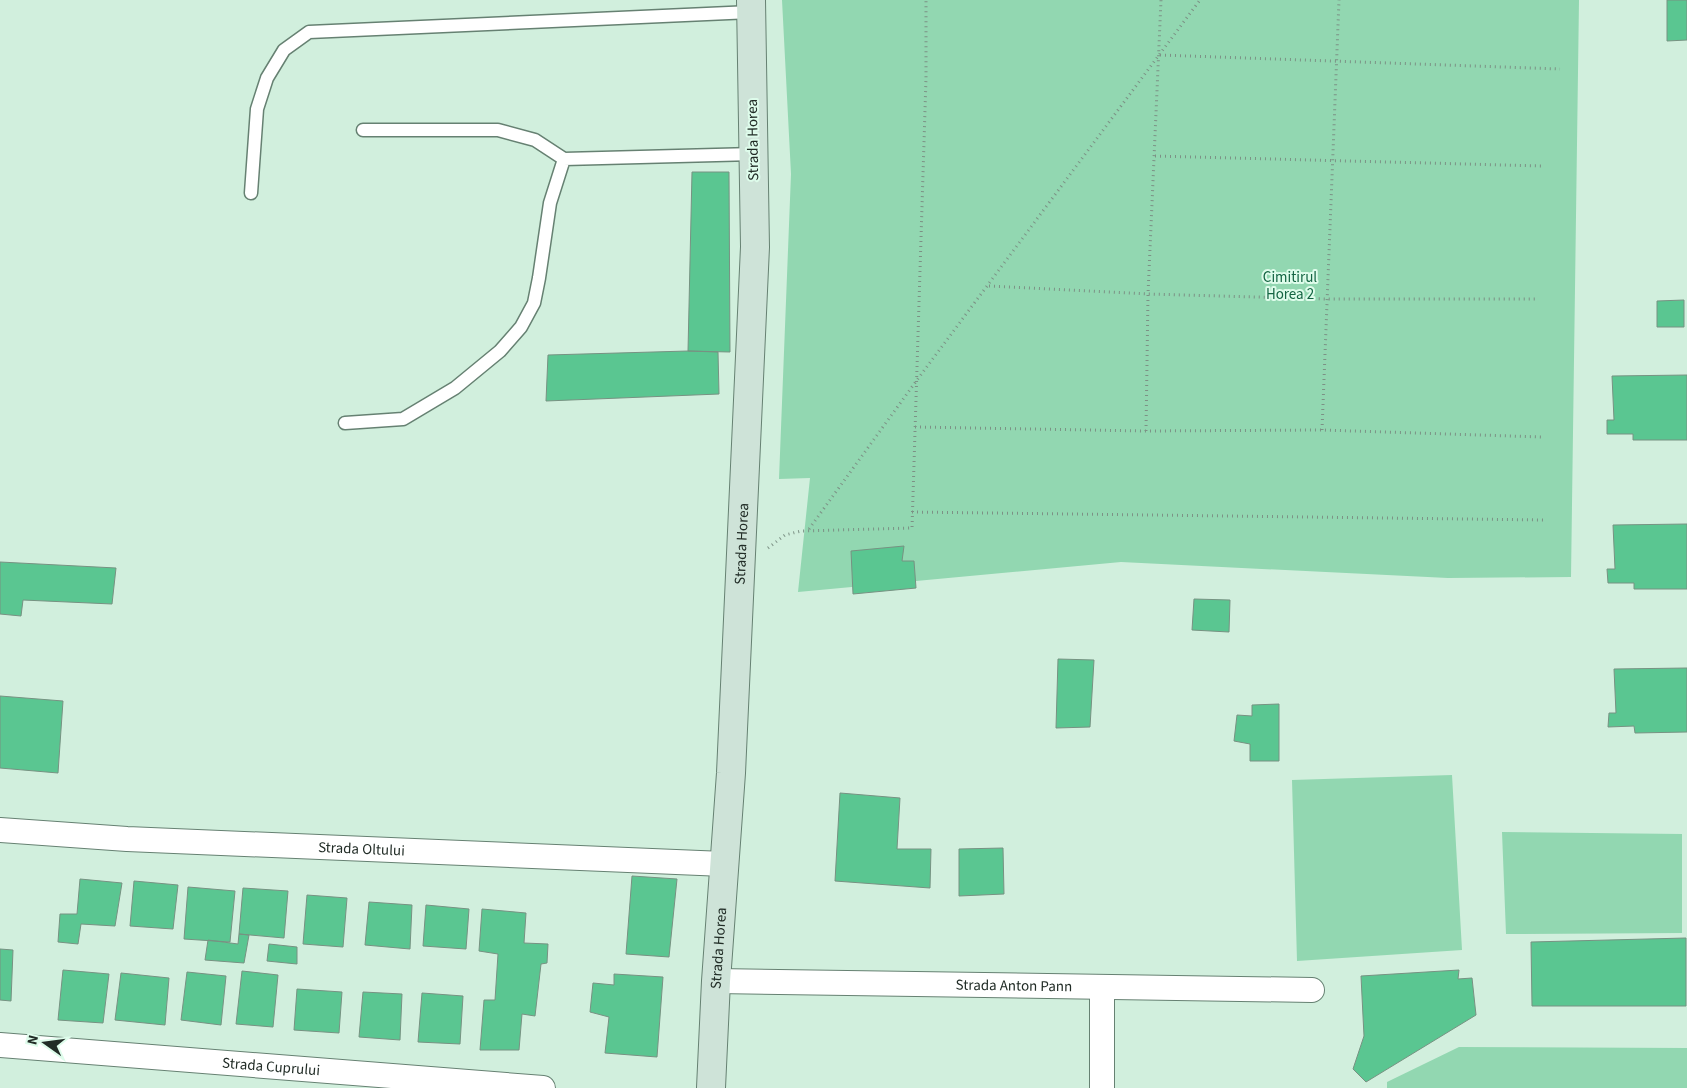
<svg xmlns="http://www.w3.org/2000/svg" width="1687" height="1088" font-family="'Source Sans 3',sans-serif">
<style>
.green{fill:#92d7b1}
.building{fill:#5ac691;stroke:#779282}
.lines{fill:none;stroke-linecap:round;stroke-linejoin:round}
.lane-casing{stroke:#668172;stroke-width:15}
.street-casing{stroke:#668172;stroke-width:26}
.secondary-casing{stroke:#668172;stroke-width:30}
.path{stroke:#7c9185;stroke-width:3;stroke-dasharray:1 4;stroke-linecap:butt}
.lane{stroke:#fff;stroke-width:12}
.street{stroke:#fff;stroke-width:24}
.secondary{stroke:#cee3d8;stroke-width:28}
.labels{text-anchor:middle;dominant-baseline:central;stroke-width:4;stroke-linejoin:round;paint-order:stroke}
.street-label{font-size:15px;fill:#212c26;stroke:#defceb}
.park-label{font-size:15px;fill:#136442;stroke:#defceb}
</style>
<rect width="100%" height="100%" fill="#d1efdd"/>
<!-- green -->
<path class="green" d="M782,0h797l-8,577 -123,1 -327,-16 -323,30 12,-114 -31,1 12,-305z
M1452,775l10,175 -165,11 -5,-181z
M1502,832l180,2v99l-176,1z
M1459,1047l228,1v40h-300v-6z"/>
<!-- building -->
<path class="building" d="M1667,0h20v40l-20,1z
M692,172h37l1,180 -42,-1z
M1684,300v27h-27v-26z
M688,351l30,1 1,42 -173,7 2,-46z
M1687,375v65h-54v-6h-26v-14h7l-2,-44z
M1687,524v65h-53v-6h-26l-1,-14h8l-2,-44z
M904,546l-2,15h12l2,27 -63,6 -2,-43z
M0,562l116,6 -4,36 -89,-4 -2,16 -21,-2z
M1194,599l36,1 -1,32 -37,-2z
M1058,659l36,1 -4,67 -34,1z
M1687,668v64l-52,1 -1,-7 -26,1 1,-14h7l-2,-44z
M0,696l63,5 -5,72 -58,-5z
M1279,704v57h-29v-17l-16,-3 3,-26 15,1v-11z
M840,793l60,5 -3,51h34l-1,39 -95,-7z
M1003,848l1,46 -45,2v-47z
M632,876l45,3 -8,78 -43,-3z
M80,879l42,4 -7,43 -34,-2 -3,20 -20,-2 2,-28h17z
M134,881l44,4 -5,44 -43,-3z
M188,887l47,4 -5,51 -46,-3z
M243,888l45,3 -4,47 -45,-4z
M307,895l40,3 -4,49 -40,-3z
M369,902l43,3 -2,44 -45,-4z
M426,905l43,4 -3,40 -43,-3z
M482,909l44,4 -2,30 24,1 -1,19 -6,1 -6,52 -13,-2 -3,36h-39l4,-50h11l3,-46 -19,-3z
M239,934l10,1 -5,28 -39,-3 3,-20 30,4z
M1686,938v68h-154l-1,-64z
M269,944l28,3v17l-30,-3z
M0,949l13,1 -2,51 -11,-1z
M63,970l46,4 -6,49 -45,-3z
M1459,970l-1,9 14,-1 4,37 -110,67 -13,-13 11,-33 -3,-60z
M242,971l36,4 -5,52 -37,-3z
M187,972l39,4 -5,49 -40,-5z
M121,973l48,5 -4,47 -50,-5z
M614,974l49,3 -6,80 -52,-4 4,-36 -19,-5 3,-29 21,2z
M297,989l45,3 -3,41 -45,-3z
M363,992l39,2 -2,46 -41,-3z
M422,993l41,3 -3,48 -42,-2z"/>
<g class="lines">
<!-- lane casing -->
<g class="lane-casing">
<path id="lane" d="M363,130h135l37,10 29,19 190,-5
M251,193l6,-84 10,-31 17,-28 25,-18 442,-20
M345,423l58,-4 52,-31 45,-37 21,-24 13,-24 5,-25 11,-75 14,-44"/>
</g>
<!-- street casing -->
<g class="street-casing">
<g id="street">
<path id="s1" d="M0,830l127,9 597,25"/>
<path id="s2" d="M716,981l596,9"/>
<path id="s3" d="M0,1045l543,43"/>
<path d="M1102,1088v-101"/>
</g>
</g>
<!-- secondary casing -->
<g class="secondary-casing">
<g id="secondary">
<path id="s4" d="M711,1088l5,-107 15,-208 24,-526 -4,-247"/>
</g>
</g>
<!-- path -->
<path class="path" d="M1160,55l400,14
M1155,156l388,10
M989,286l159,8 179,5h210
M915,427l231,4 176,-1 220,7
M1322,430l17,-430
M1146,431l2,-137 13,-294
M912,512l632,8
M809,529l108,-149 283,-380
M768,548l17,-13 16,-4 111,-3 14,-450v-78"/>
<!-- lane -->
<use href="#lane" class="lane"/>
<!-- street -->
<use href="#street" class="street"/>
<!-- secondary -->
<use href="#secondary" class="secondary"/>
</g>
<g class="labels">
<!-- street labels -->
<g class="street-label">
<text transform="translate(753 140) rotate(-91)">Strada Horea</text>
<text stroke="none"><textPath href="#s4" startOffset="545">Strada Horea</textPath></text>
<text stroke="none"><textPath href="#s1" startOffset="362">Strada Oltului</textPath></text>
<text stroke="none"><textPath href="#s4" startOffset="140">Strada Horea</textPath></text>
<text stroke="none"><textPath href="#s2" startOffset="298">Strada Anton Pann</textPath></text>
<text stroke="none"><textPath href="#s3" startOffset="272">Strada Cuprului</textPath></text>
</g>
<!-- park labels -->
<g class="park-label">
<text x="1290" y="277">Cimitirul<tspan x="1290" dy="17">Horea 2</tspan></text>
</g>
</g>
<!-- north arrow -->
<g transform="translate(45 1043) rotate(284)" stroke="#defceb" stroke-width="4" paint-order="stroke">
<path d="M0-4L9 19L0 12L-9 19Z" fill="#212c26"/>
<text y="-8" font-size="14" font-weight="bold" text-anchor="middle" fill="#212c26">N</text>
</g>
</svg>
